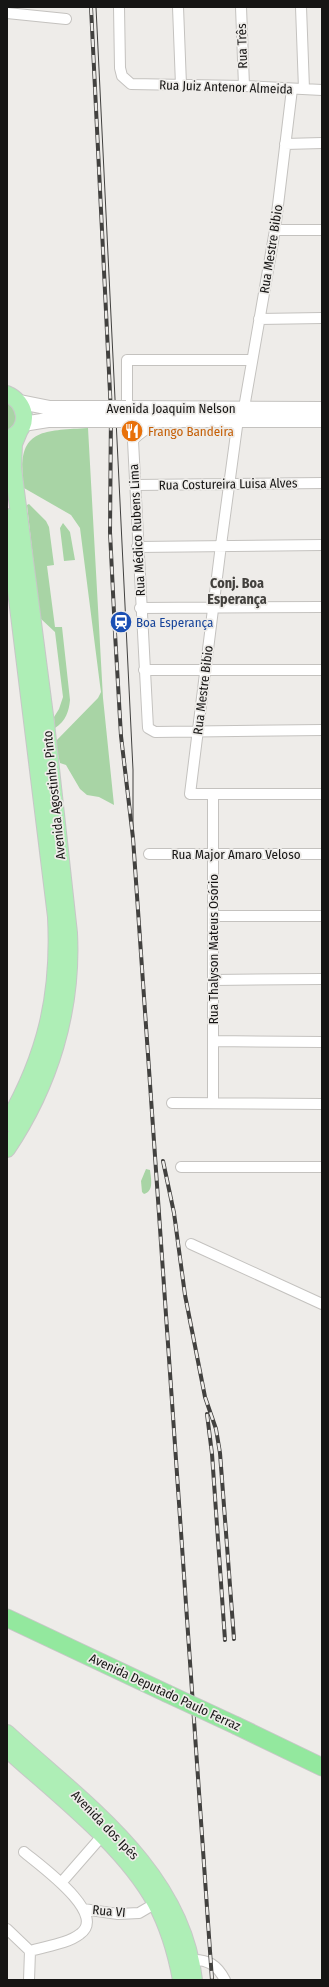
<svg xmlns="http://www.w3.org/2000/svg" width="329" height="1987" font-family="'Fira Sans Condensed',sans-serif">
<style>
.green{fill:#a8d4a5}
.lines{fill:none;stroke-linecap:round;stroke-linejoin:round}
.minor-casing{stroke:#c4c2bf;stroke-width:12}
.secondary-casing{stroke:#c4c2bf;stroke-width:16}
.primary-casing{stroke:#c7c7c7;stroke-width:18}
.trunk-casing{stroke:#c7c7c7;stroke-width:19}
.minor{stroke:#fff;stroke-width:10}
.secondary{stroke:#fff;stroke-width:14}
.primary{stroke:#aeeeb6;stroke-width:16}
.trunk{stroke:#93e89e;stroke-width:17}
.tram{stroke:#42413f;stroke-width:1}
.rail-casing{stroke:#42413f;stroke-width:4}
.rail{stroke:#eeece9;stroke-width:2.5;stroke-dasharray:8;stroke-linecap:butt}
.secondary-bridge-casing{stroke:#c4c2bf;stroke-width:16;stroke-linecap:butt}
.trunk-bridge-casing{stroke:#c7c7c7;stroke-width:19;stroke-linecap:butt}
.secondary-bridge{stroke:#fff;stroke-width:14}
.trunk-bridge{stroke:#93e89e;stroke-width:17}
.labels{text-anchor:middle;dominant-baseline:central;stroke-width:3.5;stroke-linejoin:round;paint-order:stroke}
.street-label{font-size:13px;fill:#161514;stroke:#eeece9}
.food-label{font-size:13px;fill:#c56008;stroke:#eeece9;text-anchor:start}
.transit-label{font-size:13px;fill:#164399;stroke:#eeece9;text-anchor:start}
.neighbourhood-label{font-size:14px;font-weight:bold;fill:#42403d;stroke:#eeece9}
</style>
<rect width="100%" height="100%" fill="#eeece9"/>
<!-- green -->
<path class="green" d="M7,397l15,16 -15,23z
M88,428l15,270 11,107 -15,-8 -12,-2 -7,-6 -14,-24 -6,-2 -5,-21 43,-44 3,-6 -1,-7 -20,-157 -9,-13 -47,-27c-9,-60 18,-57 64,-60z
M29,504l17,17 3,6 5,38 -7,1 8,61h7l8,73c-1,11 -4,21 -15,28l-1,-11 5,-8 4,-12 -8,-65 -15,-14 -13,-113z
M63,523l7,9 5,28 -11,1 -4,-33z
M146,1169l4,1c1,9 4,21 -6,24l-2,-2 -1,-11z"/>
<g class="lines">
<!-- minor casing -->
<g class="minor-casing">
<path id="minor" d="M119,7l1,61 2,8 9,8 113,2 78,4
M178,7l3,78
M241,7l3,79
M301,7l3,82
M7,13l59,6
M285,144l37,-1
M275,230h47
M259,319l63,-1
M127,401v-41h125
M244,408l31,-178 17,-141
M238,419l-17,126 -31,249h132
M159,420c-7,7 -23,14 -26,21l15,287 7,4 167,-2
M135,485l187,-2
M137,547l185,-2
M140,608l182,-1
M144,670h178
M213,794v309
M149,854h173
M213,916h109
M213,980l109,-1
M213,1041l109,1
M172,1103l150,1
M181,1167h141
M191,1244l131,60
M24,1852c14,12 85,62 56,82 -13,10 -34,12 -50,17
M61,1883l41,-47
M83,1909l35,5 21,-1 17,-10
M7,1929l23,22
M191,1960c17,-1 26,5 34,20
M29,1980l1,-29"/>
</g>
<!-- secondary casing -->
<g class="secondary-casing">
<path id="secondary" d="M20,402l30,6h37
M126,408l196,1
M126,420h196
M23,424l25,-4h39"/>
</g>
<!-- primary casing -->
<g class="primary-casing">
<path id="primary" d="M7,394c19,8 24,32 5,43
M7,517l49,400c4,78 -10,138 -49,206
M7,1149c43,-64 66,-139 62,-216l-23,-210 -33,-255 1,-24 5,-12
M7,1733c75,69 175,137 187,247
M7,1749c49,45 116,95 148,153 13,24 21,51 26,78"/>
</g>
<!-- trunk casing -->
<g class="trunk-casing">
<path id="trunk" d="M7,1618l159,75
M237,1726l85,41"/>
</g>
<!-- minor -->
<use href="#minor" class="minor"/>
<!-- secondary -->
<use href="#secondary" class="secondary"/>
<!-- primary -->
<use href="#primary" class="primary"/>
<!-- trunk -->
<use href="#trunk" class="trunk"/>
<!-- tram -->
<path class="tram" d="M96,7l37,763v68"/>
<!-- rail casing -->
<g class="rail-casing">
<path id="rail" d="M91,7l20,406 -1,119 5,101 6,103 12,102 79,1142
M163,1161l11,52 11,82 20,102 11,32 4,24 14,186
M207,1414l5,40 13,186"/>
</g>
<!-- rail -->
<use href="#rail" class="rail"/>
<!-- secondary-bridge casing -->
<g class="secondary-bridge-casing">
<path id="secondary-bridge" d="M87,408h39
M87,420h39"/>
</g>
<!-- trunk-bridge casing -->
<g class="trunk-bridge-casing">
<path id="trunk-bridge" d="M166,1693l71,33"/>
</g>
<!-- secondary-bridge -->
<use href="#secondary-bridge" class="secondary-bridge"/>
<!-- trunk-bridge -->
<use href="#trunk-bridge" class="trunk-bridge"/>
</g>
<!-- icons -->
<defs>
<g id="restaurant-disc" transform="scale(1.15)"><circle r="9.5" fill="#e8710a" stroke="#eeece9"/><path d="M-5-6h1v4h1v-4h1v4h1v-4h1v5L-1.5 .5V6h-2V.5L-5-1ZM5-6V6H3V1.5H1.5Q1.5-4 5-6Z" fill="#fff"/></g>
<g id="station-disc" transform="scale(1.15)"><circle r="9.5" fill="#1a4fb4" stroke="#eeece9"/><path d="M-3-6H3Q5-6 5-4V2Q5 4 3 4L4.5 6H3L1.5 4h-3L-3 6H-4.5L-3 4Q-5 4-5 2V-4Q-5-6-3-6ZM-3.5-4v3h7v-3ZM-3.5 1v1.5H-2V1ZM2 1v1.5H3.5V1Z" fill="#fff"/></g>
</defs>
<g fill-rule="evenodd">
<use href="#restaurant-disc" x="132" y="431"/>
<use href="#station-disc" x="121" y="622"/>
</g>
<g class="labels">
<!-- street labels -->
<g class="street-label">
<text transform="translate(242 46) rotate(-92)">Rua Três</text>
<text transform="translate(226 87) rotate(2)">Rua Juiz Antenor Almeida</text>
<text transform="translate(271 249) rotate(-81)">Rua Mestre Bibio</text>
<text x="171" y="408">Avenida Joaquim Nelson</text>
<text transform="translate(228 484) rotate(-1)">Rua Costureira Luisa Alves</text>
<text transform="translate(137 530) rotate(-93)">Rua Médico Rubens Lima</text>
<text transform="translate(203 690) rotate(-83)">Rua Mestre Bibio</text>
<text transform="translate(54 795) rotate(-96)">Avenida Agostinho Pinto</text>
<text x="236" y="854">Rua Major Amaro Veloso</text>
<text transform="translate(213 949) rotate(-90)">Rua Thalyson Mateus Osório</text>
<text transform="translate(165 1692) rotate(25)">Avenida Deputado Paulo Ferraz</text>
<text transform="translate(105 1825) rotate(46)">Avenida dos Ipês</text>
<text transform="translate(109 1911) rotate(5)">Rua VI</text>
</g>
<!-- food labels -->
<g class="food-label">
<text x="148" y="431">Frango Bandeira</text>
</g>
<!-- transit labels -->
<g class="transit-label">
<text x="136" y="622">Boa Esperança</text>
</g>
<!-- neighbourhood labels -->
<g class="neighbourhood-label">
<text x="237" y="583">Conj. Boa<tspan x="237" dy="16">Esperança</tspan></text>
</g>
</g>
<!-- border -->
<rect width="329" height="1987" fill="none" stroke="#161514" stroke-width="16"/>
</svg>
